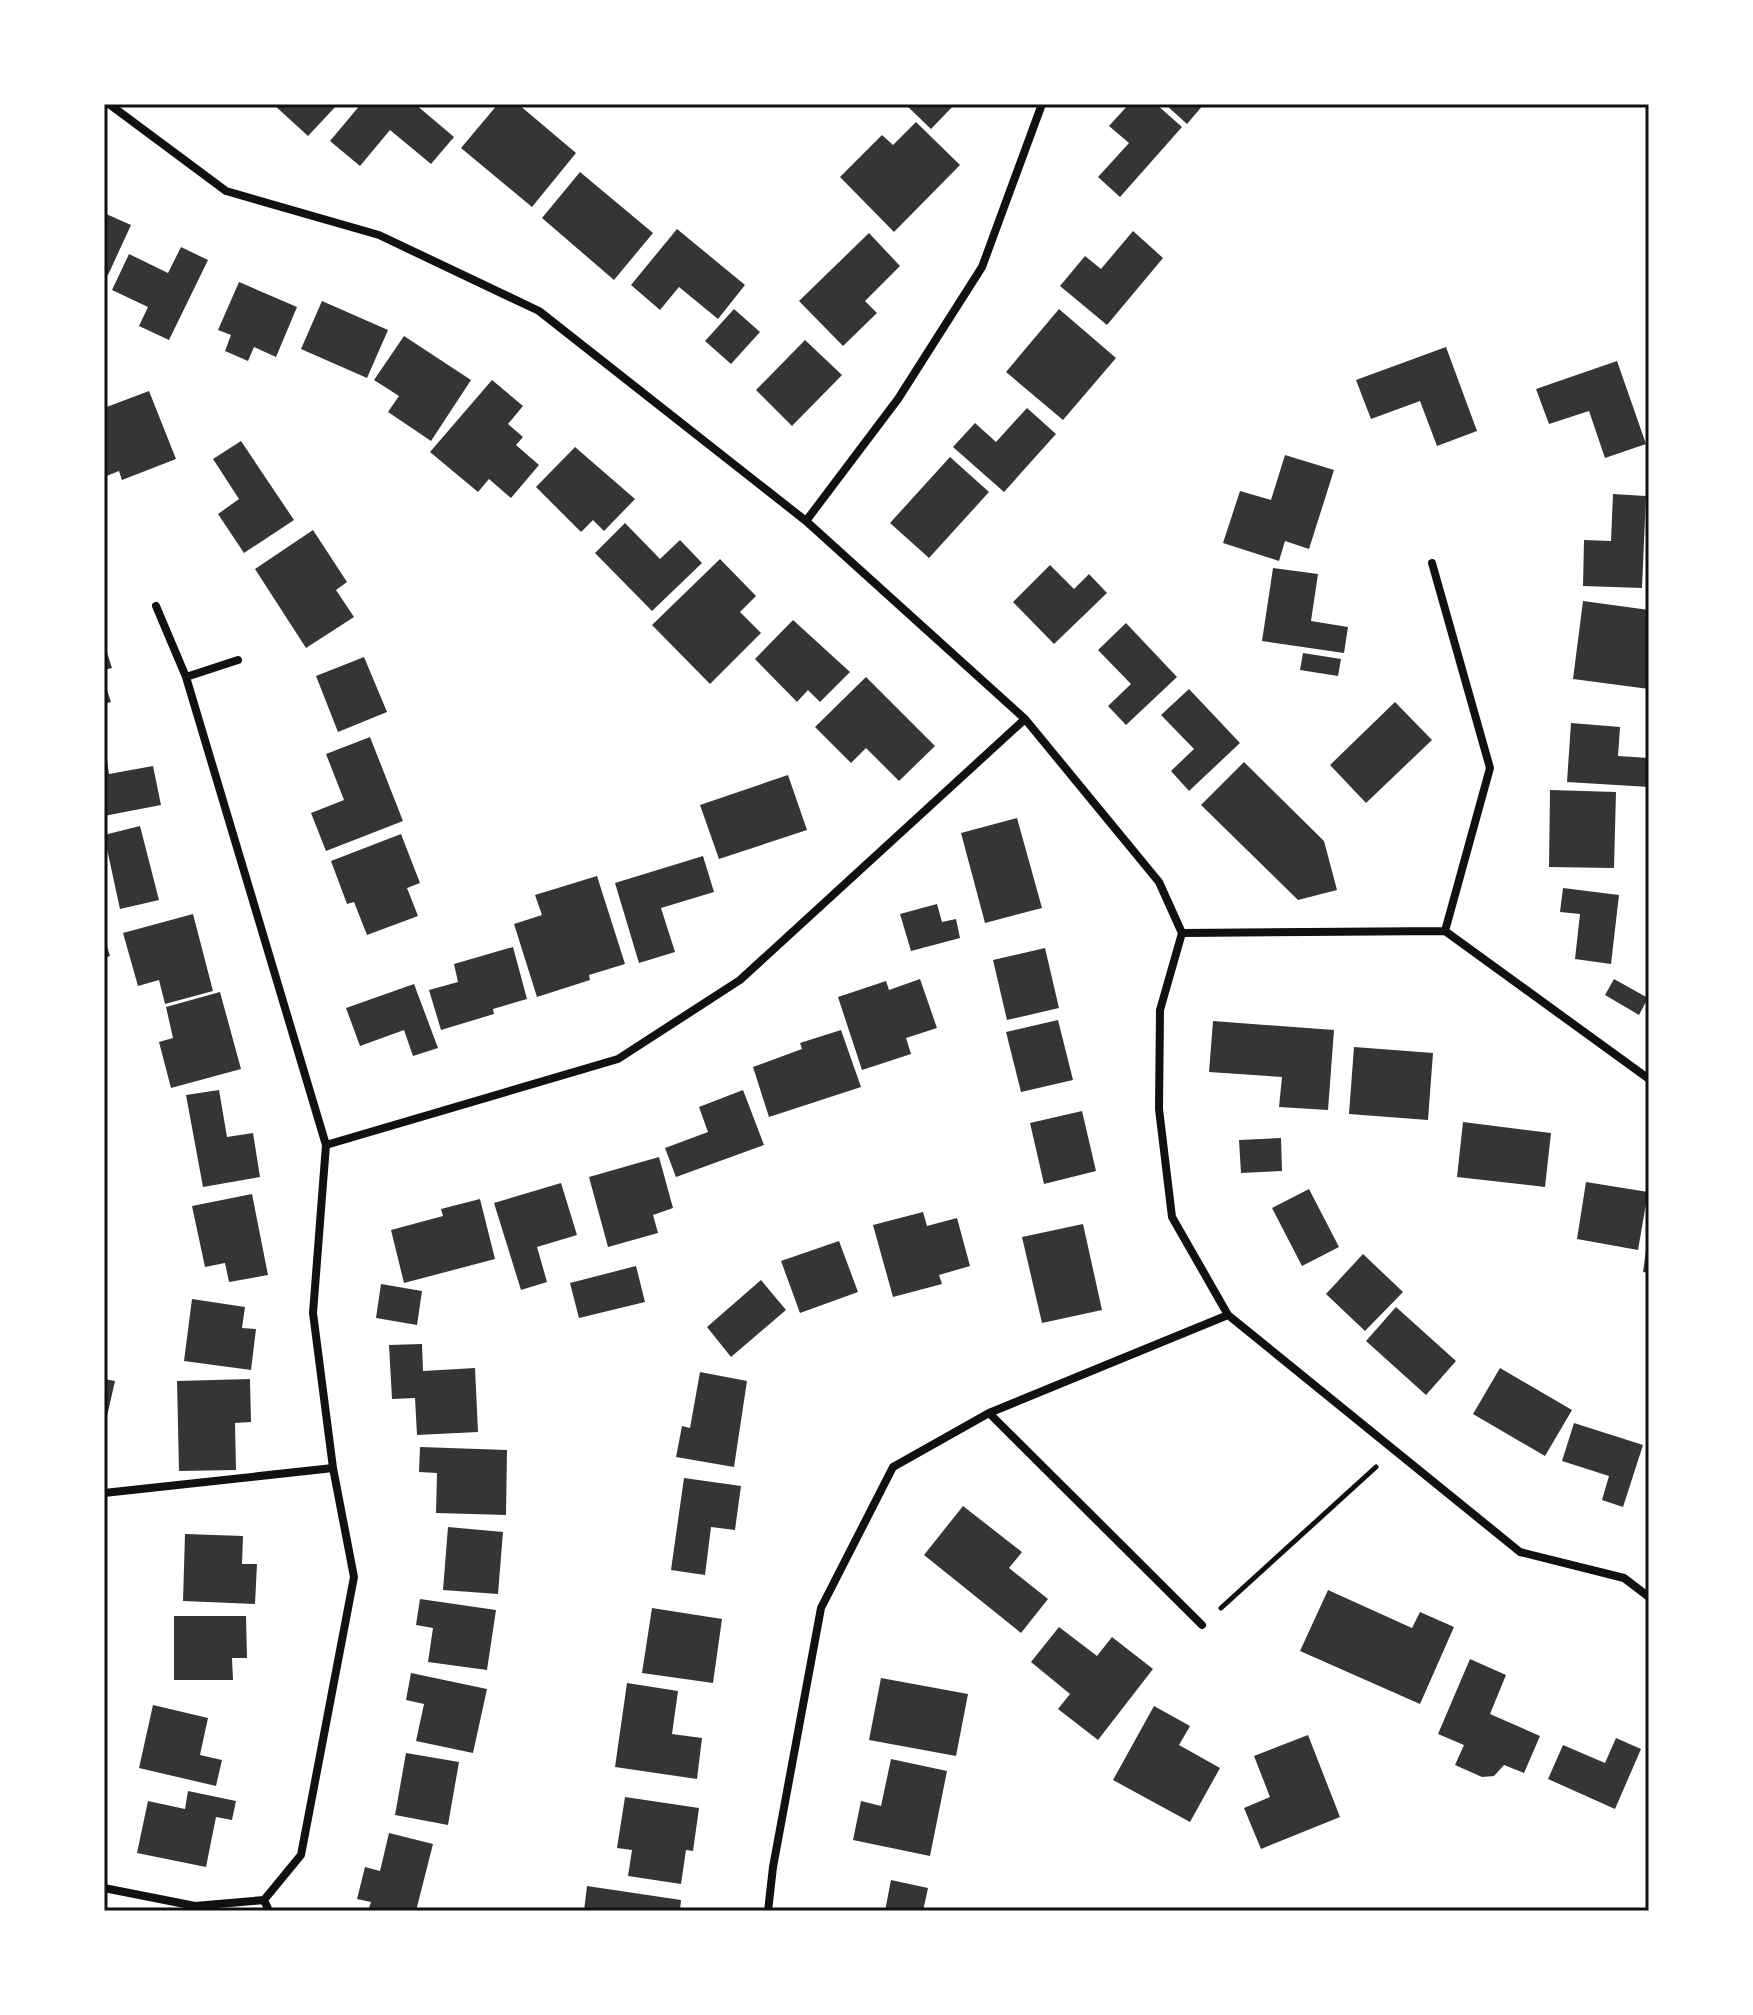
<svg xmlns="http://www.w3.org/2000/svg" width="1753" height="2015" font-family="Bitter,serif">
<style>
.building{fill:#353535}
.lines{fill:none;stroke-linecap:round;stroke-linejoin:round}
.path{stroke:#111;stroke-width:5}
.minor{stroke:#111;stroke-width:8}
.neatline{fill:none;stroke:#111;stroke-width:3}
</style>
<rect width="100%" height="100%" fill="#fff"/>
<!-- building -->
<path class="building" d="M273,104h65l-30,32z
M361,104h54l39,33 -23,27 -41,-34 -30,36 -30,-25z
M498,104h20l58,49 -44,54 -71,-59z
M905,104h50l-24,25z
M1129,104h27l26,23 -62,70 -22,-20 31,-34 -20,-17z
M1165,104h39l-17,20z
M916,122l44,43 -66,67 -54,-55 42,-42 11,10z
M580,172l73,61 -39,47 -72,-62z
M104,213l27,12 -23,50 -4,-2z
M677,229l68,56 -27,34 -39,-32 -19,23 -29,-25z
M1133,231l30,27 -56,67 -47,-39 25,-30 16,13z
M869,233l31,33 -35,35 12,12 -34,33 -44,-45z
M181,247l27,13 -39,80 -30,-14 9,-19 -36,-17 17,-36 39,19z
M239,282l58,25 -21,50 -22,-10 -6,14 -23,-10 6,-16 -13,-5z
M322,301l66,29 -21,48 -66,-29z
M734,309l26,23 -29,32 -26,-23z
M1059,309l57,49 -53,62 -57,-48z
M404,336l67,44 -40,61 -43,-29 11,-16 -25,-16z
M805,340l37,35 -50,51 -36,-36z
M1446,347l31,84 -40,15 -17,-45 -49,18 -15,-39z
M1617,361l29,83 -41,14 -16,-47 -40,13 -13,-35z
M492,380l31,26 -15,18 15,13 -7,8 23,20 -28,33 -22,-19 -11,13 -48,-40z
M149,391l27,68 -54,21 -3,-9 -15,6v-69z
M1027,408l29,26 -52,58 -51,-45 22,-24 21,19z
M241,441l53,79 -50,33 -26,-39 21,-15 -26,-40z
M575,447l60,52 -31,32 -11,-11 -12,12 -45,-45z
M1285,455l49,15 -25,79 -24,-8 -6,20 -56,-18 17,-52 31,9z
M950,457l39,35 -60,66 -39,-35z
M1613,494l33,2 -4,92 -59,-2 1,-46 27,1z
M625,523l35,36 20,-19 22,23 -50,48 -57,-58z
M313,530l34,52 -11,8 18,27 -48,31 -51,-79z
M720,559l36,37 -16,16 21,21 -51,51 -58,-59z
M1050,565l24,24 15,-15 18,19 -53,51 -41,-42z
M1273,568l45,6 -7,47 37,6 -4,26 -82,-12z
M1583,601l66,9v79l-76,-10z
M793,620l57,52 -30,30 -12,-12 -11,12 -42,-43z
M1126,623l51,54 -51,48 -18,-19 23,-22 -33,-34z
M104,643l8,25 -8,2z
M1303,653l38,6 -3,17 -38,-6z
M364,657l23,55 -49,20 -22,-56z
M866,677l69,69 -36,35 -33,-33 -15,15 -36,-36z
M104,681l7,21 -7,2z
M1189,689l51,54 -51,48 -18,-20 23,-22 -33,-34z
M1395,702l37,38 -66,63 -36,-38z
M1571,723l49,4 -2,29 31,2v29l-82,-5z
M370,737l33,84 -77,30 -15,-38 33,-13 -18,-46z
M106,753l3,21 44,-8 8,39 -57,11z
M1244,762l80,79 13,49 -39,10 -97,-95z
M788,775l19,55 -88,29 -19,-54z
M1550,790l66,2 -2,76 -65,-1z
M1017,818l25,90 -57,15 -24,-90z
M140,826l19,74 -39,9 -16,-74z
M401,834l19,49 -13,5 11,28 -51,19 -13,-33 -7,2 -16,-43z
M703,856l11,36 -53,16 14,44 -36,11 -24,-80z
M597,876l28,88 -36,11 1,5 -53,17 -23,-73 28,-9 -7,-20z
M1563,888l56,7 -8,69 -36,-5 5,-45 -20,-2z
M937,904l5,18 14,-3 4,19 -49,13 -11,-37z
M193,914l20,77 -48,13 -6,-24 -21,6 -15,-53z
M104,937l6,19 -6,2z
M513,947l14,52 -34,10 1,5 -53,16 -12,-40 29,-8 -4,-18z
M1045,948l14,60 -52,12 -14,-60z
M920,979l17,49 -31,10 5,16 -49,16 -24,-73 48,-16 3,9z
M1614,979l34,19 -9,17 -34,-20z
M414,984l24,64 -25,8 -9,-26 -44,16 -14,-38z
M220,992l21,77 -70,19 -12,-46 14,-4 -7,-31z
M1058,1020l15,60 -52,12 -15,-60z
M1213,1021l121,9 -6,80 -49,-3 3,-30 -73,-5z
M841,1030l20,57 -92,30 -16,-50 49,-18 -2,-6z
M1354,1047l79,6 -5,67 -79,-6z
M219,1090l8,47 26,-4 7,44 -57,10 -17,-92z
M743,1090l21,55 -88,32 -11,-29 43,-16 -9,-25z
M1082,1111l14,60 -52,13 -14,-61z
M1463,1122l88,11 -6,54 -88,-10z
M1281,1138l1,33 -41,2 -2,-33z
M659,1157l14,51 -20,7 5,18 -50,14 -19,-70z
M1586,1182l62,10 -10,58 -61,-11z
M561,1183l16,52 -40,12 10,35 -26,8 -27,-87z
M1309,1189l30,58 -37,19 -30,-58z
M252,1194l16,81 -39,7 -4,-19 -20,4 -13,-61z
M480,1199l15,60 -91,24 -13,-53 52,-14 -2,-7z
M923,1212l4,14 30,-8 13,48 -31,9 3,9 -49,13 -20,-72z
M1083,1224l19,86 -60,13 -20,-86z
M839,1241l19,51 -58,21 -19,-52z
M1647,1243h2v30l-6,-1z
M1363,1254l40,38 -38,39 -39,-37z
M636,1266l9,36 -66,16 -9,-35z
M761,1280l25,30 -55,47 -24,-30z
M381,1284l41,7 -5,34 -41,-7z
M192,1299l53,8 -3,21 14,1 -5,41 -67,-9z
M1396,1307l60,54 -30,34 -60,-54z
M422,1344l1,27 52,-3 3,64 -61,3 -2,-37 -23,1 -3,-54z
M1500,1368l72,42 -27,46 -72,-42z
M700,1372l47,9 -13,86 -58,-10 6,-31 8,2z
M104,1379l11,2 -10,44h-1z
M250,1379l1,43 -16,1 1,47 -57,1 -2,-90z
M1574,1423l69,22 -20,62 -21,-7 7,-24 -47,-15z
M420,1447l87,3 -1,65 -70,-2 1,-40 -18,-1z
M684,1478l57,8 -6,44 -24,-3 -6,48 -34,-5z
M963,1506l59,46 -13,16 39,31 -27,34 -97,-78z
M448,1527l55,5 -5,62 -55,-4z
M185,1534l58,2 -1,28h15l-2,40 -72,-3z
M1328,1590l84,38 8,-16 34,15 -34,77 -120,-53z
M420,1599l76,11 -9,60 -59,-8 5,-34 -17,-3z
M652,1608l70,11 -9,64 -71,-10z
M174,1616h72l1,42h-15l1,22h-59z
M1059,1627l38,29 15,-19 41,32 -55,71 -40,-31 12,-15 -39,-32z
M1470,1659l36,16 -16,39 50,22 -16,37 -20,-8 -10,11 -12,1 -27,-12 9,-20 -26,-11z
M411,1673l76,16 -14,64 -57,-12 8,-37 -18,-4z
M881,1678l87,16 -12,62 -87,-16z
M627,1683l51,8 -6,43 30,4 -5,41 -82,-12z
M153,1705l55,13 -8,37 22,5 -6,26 -77,-18z
M1154,1706l36,20 -11,19 41,23 -30,54 -77,-42z
M1308,1735l32,82 -79,32 -17,-41 26,-11 -16,-41z
M1616,1738l25,11 -26,60 -67,-30 15,-34 42,18z
M406,1753l53,9 -11,63 -53,-10z
M891,1759l56,12 -17,85 -77,-16 8,-39 20,5z
M188,1791l48,10 -4,19 -16,-3 -10,50 -69,-14 11,-52 37,8z
M625,1797l74,11 -6,43 -7,-1 -5,34 -53,-8 4,-26 -15,-2z
M389,1833l44,11 -17,67h-48l3,-9 -14,-3 8,-32 15,4z
M891,1880l37,8 -5,23h-38z
M587,1886l94,14 -1,11h-96z"/>
<g class="lines">
<!-- path -->
<path class="path" d="M1221,1608l155,-141"/>
<!-- minor -->
<path class="minor" d="M109,104l117,87 153,44 160,76 267,210 219,198 134,163 23,51 -22,77 -1,99 13,108 56,98 292,237 104,26 25,19
M806,521l92,-122 84,-132 60,-163
M1432,563l58,205 -45,163
M156,606l30,71 140,468 -13,168 20,155 21,109 -53,278 -37,45 5,11
M186,677l52,-17
M1182,933l263,-2 204,148
M326,1145l292,-86 122,-79 285,-261
M989,1413l213,212
M104,1493l229,-25
M104,1888l91,18 69,-6
M768,1911l5,-44 48,-259 72,-141 96,-54 239,-98"/>
</g>
<!-- border -->
<rect width="1753" height="2015" fill="none" stroke="#ffffff" stroke-width="212"/>
<rect x="106" y="106" width="1541" height="1803" class="neatline"/>
</svg>
